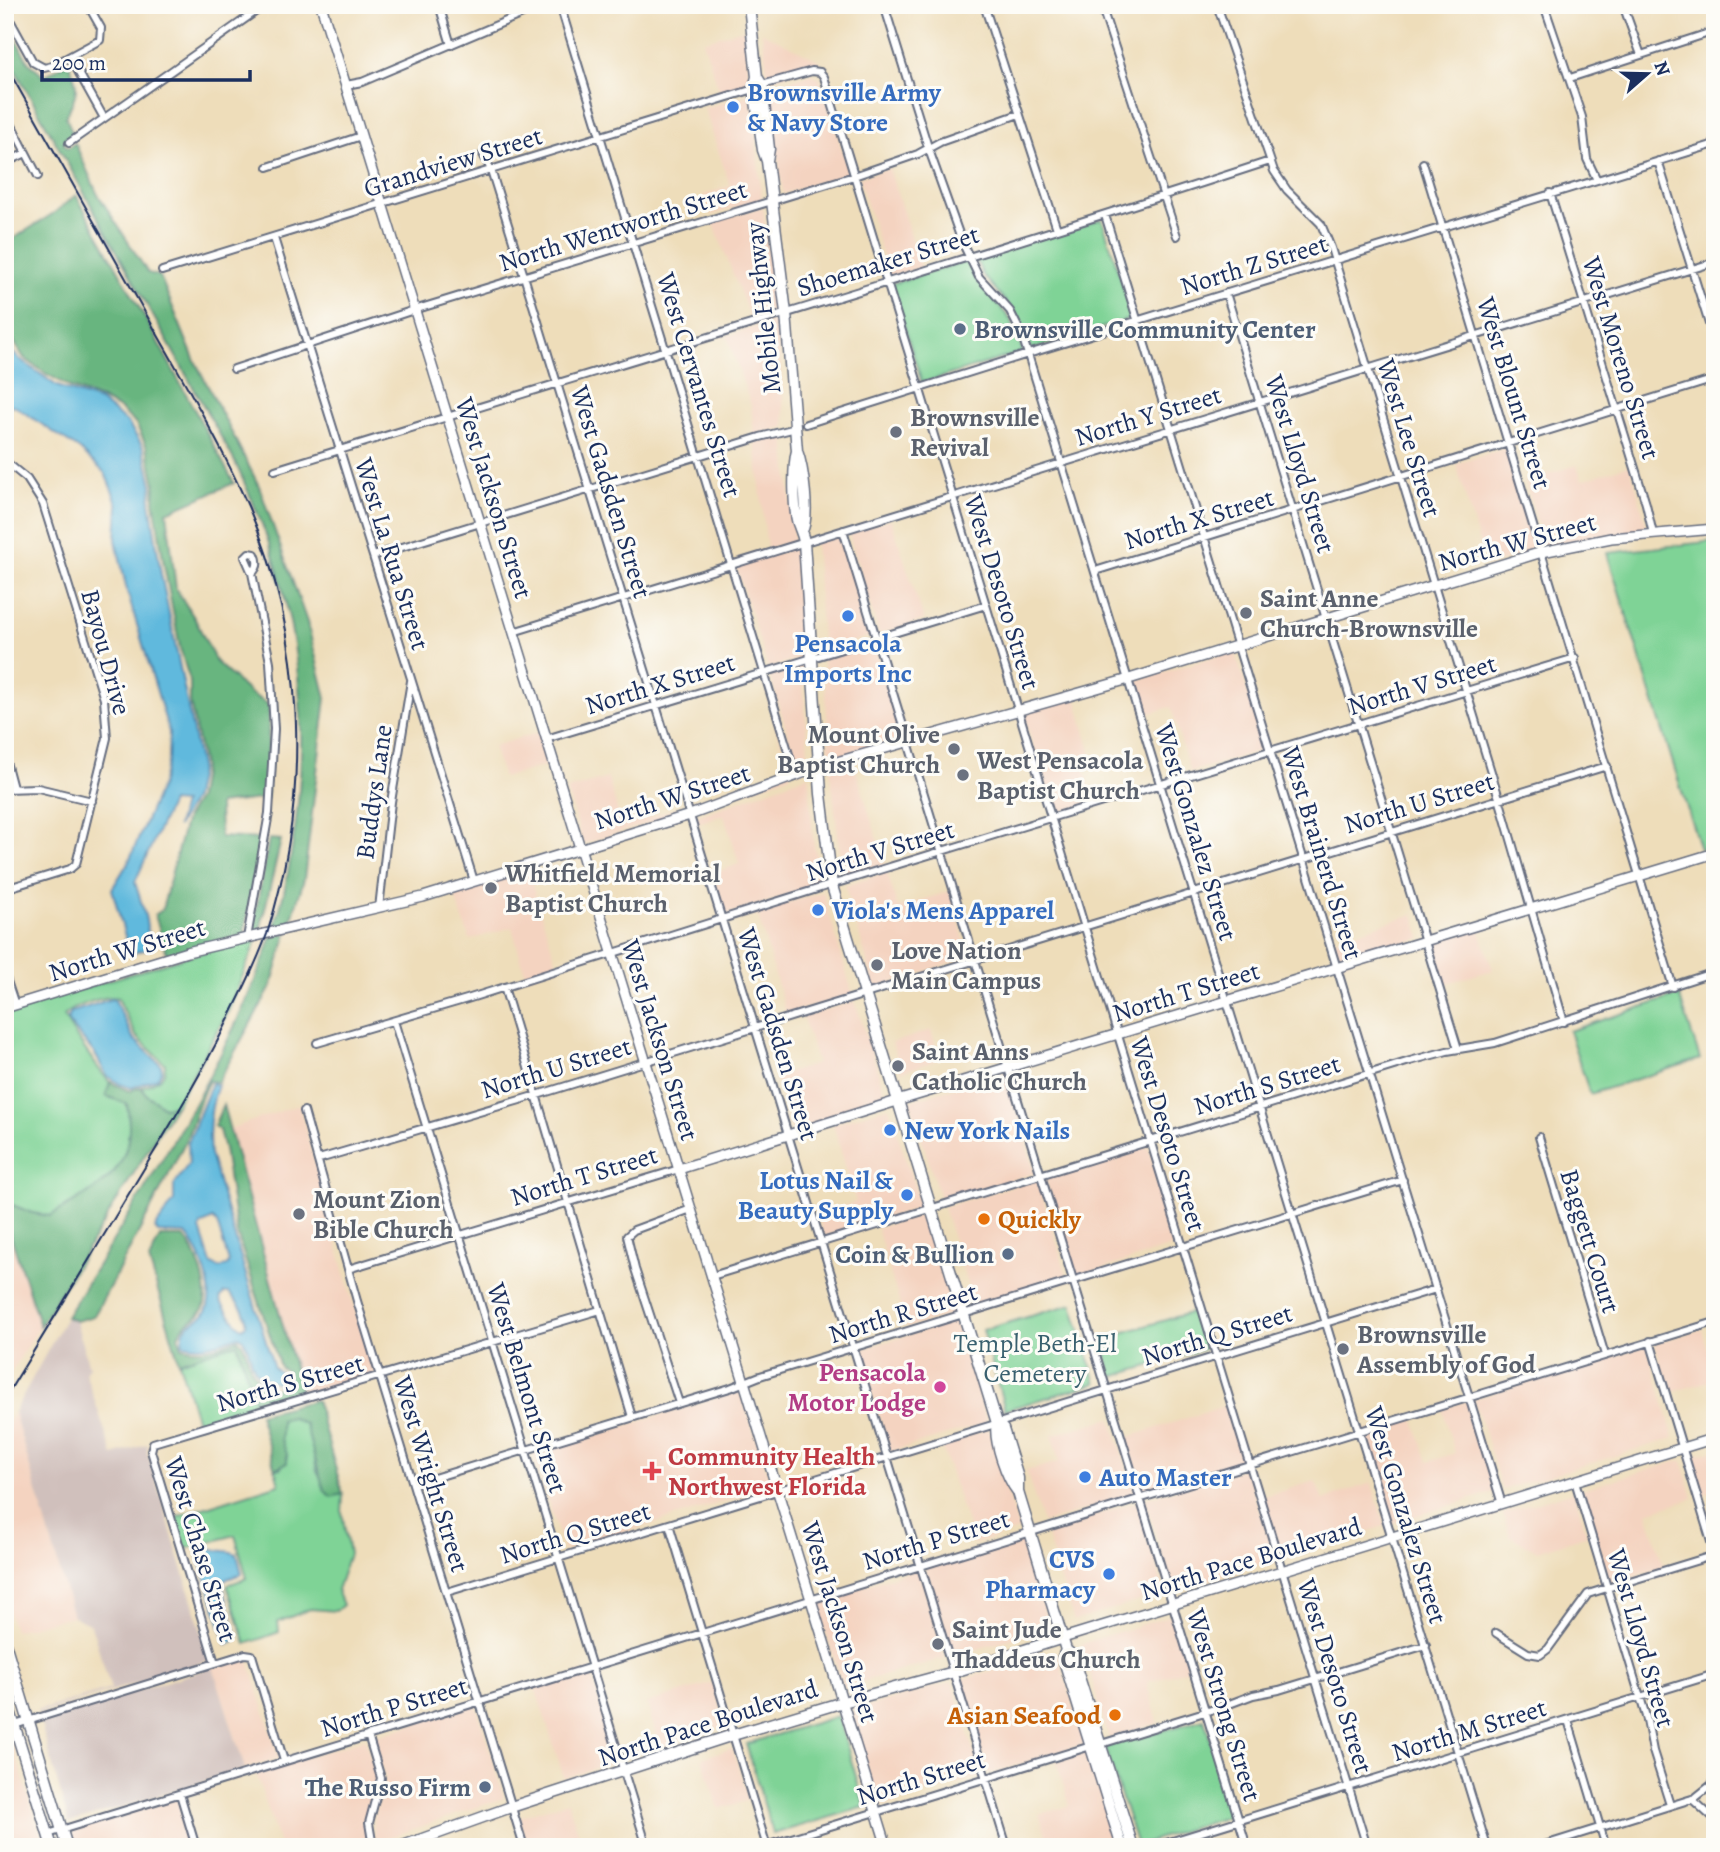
<svg xmlns="http://www.w3.org/2000/svg" width="1720" height="1852" font-family="Alegreya,serif">
<style>
.built{fill:#f4d3c0}
.industrial{fill:#d0c0bc}
.green{fill:#7fd396;stroke:#4d817a;stroke-width:2}
.forest{fill:#67b57f;stroke:#41726e;stroke-width:2}
.water{fill:#60b9dd;stroke:#3e749e;stroke-width:2;fill-rule:evenodd}
.lines{fill:none;stroke-linecap:round;stroke-linejoin:round}
.street-casing{stroke:#656c7e;stroke-width:10}
.secondary-casing{stroke:#656c7e;stroke-width:12}
.primary-casing{stroke:#656c7e;stroke-width:13}
.street{stroke:#fff;stroke-width:6}
.secondary{stroke:#fff;stroke-width:9}
.primary{stroke:#fff;stroke-width:10}
.rail{stroke:#1b2f5e;stroke-width:2}
.shop-dot{fill:#3f7fe0;stroke:#fdfcf7;stroke-width:2.5}
.service-dot{fill:#5c6f8a;stroke:#fdfcf7;stroke-width:2.5}
.worship-dot{fill:#6b7280;stroke:#fdfcf7;stroke-width:2.5}
.food-dot{fill:#e8710a;stroke:#fdfcf7;stroke-width:2.5}
.hotel-dot{fill:#d1479c;stroke:#fdfcf7;stroke-width:2.5}
.health-dot{fill:#e0444e;stroke:#fdfcf7;stroke-width:2.5}
.labels{text-anchor:middle;dominant-baseline:central;stroke-width:6;stroke-linejoin:round;paint-order:stroke}
.shop-label{font-size:26px;font-weight:bold;fill:#366cbe;stroke:#fdfcf7;text-anchor:start}
.street-label{font-size:26px;fill:#1b2f5e;stroke:#fdfcf7}
.service-label{font-size:26px;font-weight:bold;fill:#4e5e75;stroke:#fdfcf7;text-anchor:end}
.worship-label{font-size:26px;font-weight:bold;fill:#5b616d;stroke:#fdfcf7;text-anchor:start}
.food-label{font-size:26px;font-weight:bold;fill:#c56008;stroke:#fdfcf7;text-anchor:start}
.park-label{font-size:26px;fill:#39606f;stroke:#fdfcf7}
.hotel-label{font-size:26px;font-weight:bold;fill:#b23c85;stroke:#fdfcf7;text-anchor:end}
.health-label{font-size:26px;font-weight:bold;fill:#be3a42;stroke:#fdfcf7;text-anchor:start}
</style>
<rect width="100%" height="100%" fill="#fdfcf7"/>
<filter id="ink" filterUnits="userSpaceOnUse"><feTurbulence type="fractalNoise" baseFrequency=".0143" numOctaves="2"/><feDisplacementMap in="SourceGraphic" scale="14" xChannelSelector="R" yChannelSelector="G"/><feConvolveMatrix kernelMatrix="1 2 1 2 8 2 1 2 1" color-interpolation-filters="sRGB"/></filter>
<filter id="wash" filterUnits="userSpaceOnUse"><feTurbulence type="fractalNoise" baseFrequency=".00686" numOctaves="4" result="noise"/><feDisplacementMap in="SourceGraphic" scale="28" xChannelSelector="R" yChannelSelector="G"/><feGaussianBlur stdDeviation="1.57" result="paint"/><feColorMatrix in="noise" values="0 0 0 0 0 0 0 0 0 0 0 0 0 0 0 0 0 1.4 0 .05"/><feComposite in="paint" operator="in"/></filter>
<g filter="url(#wash)">
<rect width="100%" height="100%" fill="#eeddba"/>
<!-- built -->
<path class="built" d="M744,29l6,57 -29,10 -18,-55z
M762,32l56,28 3,8 -10,-1 -43,13z
M812,74l8,5 29,94 -66,21 -14,-107z
M751,94l11,106 -51,15 -8,-20 27,-9 -26,-78z
M889,168l32,100 -32,9 -30,-99z
M763,207l13,106 -25,8 -38,-99z
M777,320l8,107 -31,8 -3,-30 -24,-69z
M785,434l9,107 -27,8 -12,-107z
M1506,448l31,102 -51,16 -30,-102z
M1577,465l5,15 48,-15 18,66 -58,7 -45,10 -20,-67z
M891,519l33,101 -45,14 -31,-102z
M840,534l31,102 -48,16 -8,-110z
M794,548l8,110 -34,10 -32,-102z
M873,643l30,95 -73,22 -7,-101z
M1235,651l30,98 -75,23 -19,-65 -27,8 -10,-34z
M802,665l7,102 -10,5 -29,-97z
M762,677l29,98 -98,35 -2,-7 96,-35z
M1076,698l17,60 -10,4 11,40 -39,12 -32,-101z
M540,732l35,115h-2l-26,-82 -44,13 -10,-32z
M853,760l32,105 -42,14 -13,-112z
M809,775l4,64 9,46 -97,30 -13,-41 27,-10 -15,-49 -27,8 -2,-6z
M608,778l14,48 61,-20 2,6 -102,32 -16,-54z
M527,869l31,98 -32,10 -14,-50 -42,13 -17,-49z
M887,872l11,36 52,-17 19,66 -94,31 -30,-102z
M823,892l30,103 -67,19 -28,-99 -31,6z
M1414,914l7,24 -80,25 -8,-23z
M1479,928l14,42 -49,14 -13,-42z
M855,1001l32,99 -95,30 -17,-53 42,-13 -14,-47z
M931,1030l9,29 -39,13 -9,-29z
M1005,1072l30,101 -94,28 -31,-100z
M304,1103l1,4 -5,2 53,194 23,72 -74,21 -73,-267z
M889,1107l32,100 -97,30 -6,-22 38,-13 -23,-78z
M1148,1146l30,99 -102,32 -31,-100z
M1037,1179l31,100 -93,29 -32,-101z
M923,1214l31,100 -47,14 -30,-100z
M5,1218l35,108 -35,56z
M956,1321l31,102 -97,29 -31,-102z
M1702,1329l13,50 -45,14 -15,-49z
M1647,1346l27,92 -172,52 -28,-91z
M740,1391l32,96 -208,64 -31,-97z
M1467,1401l27,91 -101,31 -29,-91 49,-15 15,45 27,-9 -13,-44z
M1227,1405l17,57 -101,31 -17,-55z
M14,1412l59,204 -59,15 -9,-31v-170z
M1111,1418l24,77 -92,28 -17,-52 33,-9 -7,-27z
M989,1429l30,101 -45,14 -33,-100z
M1360,1445l25,81 -102,32 -21,-61 53,-16 8,19 48,-17z
M1715,1450v41l-14,4 -12,-38z
M1682,1460l11,38 -46,14 17,55 -54,17 -28,-95z
M1246,1468l29,92 -102,31 -28,-92z
M1574,1491l13,44 -49,16 -28,-15 -7,-23z
M1137,1502l28,91 -91,28 -29,-91z
M1022,1537l27,91 -96,28 -28,-89z
M918,1569l27,89 -102,29 -27,-86z
M1172,1615l17,54 -42,13 11,41 -49,15 -28,-94z
M1057,1652l28,92 -96,30 -29,-94z
M245,1658h3l31,100 -34,11 -32,-102z
M590,1670l27,91 -53,17 -29,-91z
M952,1682l29,94 -102,31 -29,-95z
M713,1683l12,42 -65,22 -13,-44z
M476,1705l28,93 -128,44 -3,-19 12,-45 -12,-41z
M8,1731l37,116h-40v-115z
M365,1739l12,40 -12,44 4,22 -7,2h-82l-24,-74z
M732,1748l17,52 -30,9 -17,-51z
M1087,1751l29,96h-66l-11,-33 31,-8 -14,-45z
M177,1798l15,49h-116l-5,-17z
M568,1802l15,45h-55l-10,-30z"/>
<!-- industrial -->
<path class="industrial" d="M66,1317l10,4 13,46 -4,5 28,83 35,-11 -1,8 63,208 -172,54 -1,-3 74,-22 -20,-64 -18,-9 -59,-204z
M213,1667l32,102 -176,54 -29,-102z"/>
<!-- green -->
<path class="green" d="M1102,219l31,99 -102,32 -13,-34 -35,-41 -8,-17z
M967,261l9,18 35,41 12,32 -101,31 -31,-99z
M1715,541v304l-15,4 -93,-296z
M257,939l-29,73 -53,94 -11,1 -19,-13 -3,-7c12,-5 24,-7 23,-23l-29,-28 -18,-38c-12,-4 -46,9 -54,18 1,5 40,62 46,66l-4,14 21,7c12,68 -27,84 -77,113l-18,-3 -27,-11v-190l183,-56z
M1679,995l21,64 -110,35 -21,-63z
M1072,1304l24,79 -91,27 -22,-80z
M1193,1312l12,37 -93,28 -11,-38z
M237,1342l20,66 -59,17 -19,-63z
M291,1417l14,7 7,20 5,27 15,25 11,-2 -1,18 7,42 -12,36 6,15 -7,6 -26,-2 -32,13 1,10 -33,12 -19,-59 20,-7 -12,-43 -50,14 -10,-32 104,-33 -4,-15 6,-1 5,-14 -5,-15v-19z
M838,1716l27,91 -92,27 -27,-90z
M1204,1719l29,96 -96,30 -32,-98z"/>
<!-- forest -->
<path class="forest" d="M5,20l24,43 10,8 4,6 25,-15c12,24 10,31 -2,54l7,20 -10,7 5,5 7,-5 22,50 51,80 12,3 34,83 65,127 48,136 19,76 -22,181 -14,46 -16,3c8,-23 13,-48 17,-73 17,-99 13,-200 -17,-296 -10,-34 -25,-67 -40,-99l-229,-408z
M76,195l63,112 95,176 -67,29 9,77 19,30 21,43 34,31 19,12 -2,93 -48,6 1,33 41,2 -17,96 -77,20 -12,-40 7,-5 24,-92 12,-20 5,-32 -13,-64v-20l-10,-34 -16,-83 -10,-64 1,-17 -8,-37 -11,-23 -16,-15 -19,-10 -29,-11 -27,-15 -21,-15 -13,-21 -6,-5v-88l49,-31z
M269,839l12,1 -20,86 -2,6 -7,1z
M287,933l-16,54 -53,95 -9,-1c-11,19 -15,41 -24,61 -29,59 -60,116 -91,174l-18,5 -10,-4c72,-119 160,-249 206,-381z
M110,1082l19,9 12,-4 5,7 18,13 11,-1 -135,220 -35,-108v-16l27,11 18,3c50,-29 89,-45 77,-112l-21,-8z
M223,1105l79,291 -45,12 -20,-65 -58,19 -30,-102 11,-23h24c12,14 28,54 19,72 -7,13 -19,11 -25,27l4,11c21,6 37,-1 56,-8 10,8 8,22 14,32 4,7 7,7 9,15 10,5 18,2 27,-5l-1,-10 -7,-4 -43,-134 -13,-84 -5,-19 -5,-4z
M316,1400l27,94 -12,3 -7,-7 -19,-66 -14,-7 -10,3v19l6,15v9l-12,6 -16,-55z"/>
<!-- water -->
<path class="water" d="M5,344l12,13 40,29 43,15 28,22 15,24 9,38 -2,17 11,72 39,192 -6,32 -17,29 6,-24 -12,-1 -36,80c6,21 16,44 12,67l-17,5 -18,-65 17,-28 32,-76 7,-25 1,-28 -42,-141 -11,-51 2,-35 -13,-32 -25,-23 -67,-45 -8,2z
M111,999l4,1 18,38 28,27 1,5 -4,8 -27,10 -11,-4 -13,-8 -12,-22 -26,-31 -2,-5 5,-6z
M212,1083l6,2c-8,21 -10,47 -8,69l64,214 11,8 -1,4 -7,3c-5,-2 -11,-4 -16,-7 -14,-9 -8,-31 -22,-40 -19,6 -35,14 -56,8 -5,-25 20,-18 25,-38 6,-20 -9,-57 -22,-72l-28,-1 -3,-5 19,-27v-16l15,-22 -1,-20zM213,1219l4,4 12,39 -2,4 -8,2 -8,-5 -11,-34 1,-4zM224,1293h5c8,10 19,18 17,32l-4,3c-5,-3 -21,-24 -22,-29z
M210,1548c11,4 19,2 27,6l5,20 -21,7 17,57 -11,7 -29,-91 1,-4z"/>
</g>
<g filter="url(#ink)">
<g class="lines">
<!-- street casing -->
<g class="street-casing">
<path id="street" d="M439,5l12,40
M560,5l236,772
M884,5l44,142 34,95 17,35 31,34 12,24 465,1512
M984,5l73,224
M1101,5l76,231
M1217,5l57,166 13,19 34,34 10,24 168,550 65,224
M1544,5l38,112 5,42 10,21
M1623,5l18,50
M5,11l28,51 11,6 8,-2 48,-26 1,-12 -13,-23
M70,57l34,61
M1570,78l145,-47
M346,85l16,-3 182,-77
M762,85l50,-14 8,1 4,5 543,1770
M5,112l33,64
M69,143l196,-138
M483,154l8,16 33,106 483,1571
M1658,161l57,182
M5,163l21,-10
M1423,163l250,824
M268,167l93,-31
M1550,193l96,311 7,30
M1105,215l397,1289
M274,238l200,643
M162,271l592,-182
M1226,293l232,756
M234,369l180,-59 440,-134 64,-22 22,-12 79,-28
M806,424l222,-70 687,-210
M5,461l22,18 16,25 61,195 3,39 -31,126 -6,5 -65,20
M275,470c332,-103 665,-201 995,-309
M843,530l404,1317
M249,553l6,1c4,8 3,14 -3,19l-7,-16z
M373,556l387,-119 36,-9
M1095,571l620,-192
M513,632l1202,-370
M546,739l440,-134
M5,758l8,30
M5,789l33,-1 54,13
M379,908l12,-106 20,-121
M247,938l22,-125 5,-84 -4,-67 -18,-89
M5,975l10,30
M504,987l128,430
M394,1021l253,826
M317,1043l150,-44 347,-109 761,-232
M1714,1085h1
M304,1111l53,190 167,546
M1539,1137l66,218
M319,1159l218,-64 1070,-329
M348,1269l331,-100
M712,1276l698,-215 37,-10 48,-8 220,-71
M679,1403l-44,-134 -8,-33 7,-6 57,-21
M1575,1481l72,239 6,31 17,54
M414,1484l316,-96 30,-12 643,-196
M669,1524l98,323
M447,1592l989,-303
M1496,1633l32,20 12,2 8,-6 40,-55 19,-6 108,-33 -65,-214
M215,1663l-64,-212 2,-8 447,-133
M1568,1720l38,127
M5,1728l240,-74 7,1 32,106
M368,1735l13,43 -12,45 4,24
M1101,1744l123,-38 29,-11 26,-5 147,-45
M180,1794l16,53
M1692,1799l23,21
M48,1834l1667,-512
M762,1847l329,-101
M1153,1847l562,-173
M1538,1847l157,-49 20,-16"/>
</g>
<!-- secondary casing -->
<g class="secondary-casing">
<path id="secondary" d="M321,5l566,1842
M5,1008l182,-56 236,-55 267,-82 129,-48 310,-88 413,-127 69,-14 104,-9
M679,1169l218,-68 818,-248
M1063,1638l652,-200"/>
</g>
<!-- primary casing -->
<g class="primary-casing">
<path id="primary" d="M749,5l8,72 -3,10 9,63 4,11 19,152 11,138c6,16 13,65 5,80
M757,77l5,8 7,64 -2,11
M797,451c-4,13 -4,63 2,75 2,6 4,9 5,16l17,252 11,92 165,537 6,6 15,49v14l48,158 6,5 61,192
M997,1423c-4,17 10,55 21,69
M5,1643l62,204
M1066,1650l-3,7 59,190
M5,1695l47,152
M400,1847l111,-40 222,-72 110,-33 111,-30 109,-34"/>
</g>
<!-- street -->
<use href="#street" class="street"/>
<!-- secondary -->
<use href="#secondary" class="secondary"/>
<!-- primary -->
<use href="#primary" class="primary"/>
<!-- rail -->
<path class="rail" d="M5,64c47,84 94,168 142,252 35,62 72,124 101,190 58,132 63,290 19,428 -9,25 -21,50 -33,74 -25,52 -53,100 -83,149 -48,80 -97,161 -146,241"/>
</g>
</g>
<!-- markers -->
<g class="shop-dot">
<circle cx="733" cy="107" r="7"/>
<circle cx="848" cy="616" r="7"/>
<circle cx="818" cy="910" r="7"/>
<circle cx="890" cy="1130" r="7"/>
<circle cx="907" cy="1195" r="7"/>
<circle cx="1085" cy="1477" r="7"/>
<circle cx="1109" cy="1574" r="7"/>
</g>
<g class="service-dot">
<circle cx="960" cy="329" r="7"/>
<circle cx="1008" cy="1254" r="7"/>
<circle cx="485" cy="1787" r="7"/>
</g>
<g class="worship-dot">
<circle cx="896" cy="432" r="7"/>
<circle cx="1246" cy="613" r="7"/>
<circle cx="954" cy="749" r="7"/>
<circle cx="963" cy="775" r="7"/>
<circle cx="491" cy="888" r="7"/>
<circle cx="877" cy="965" r="7"/>
<circle cx="898" cy="1066" r="7"/>
<circle cx="299" cy="1214" r="7"/>
<circle cx="1343" cy="1349" r="7"/>
<circle cx="938" cy="1644" r="7"/>
</g>
<g class="food-dot">
<circle cx="984" cy="1219" r="7"/>
<circle cx="1115" cy="1715" r="7"/>
</g>
<circle class="hotel-dot" cx="940" cy="1387" r="7"/>
<path class="health-dot" d="M648.5 1460.5h7v7h7v7h-7v7h-7v-7h-7v-7h7z"/>
<g class="labels">
<!-- shop labels -->
<g class="shop-label">
<text x="747" y="92">Brownsville Army<tspan x="747" dy="30">&amp; Navy Store</tspan></text>
<text x="848" y="643" text-anchor="middle">Pensacola<tspan x="848" dy="30">Imports Inc</tspan></text>
<text x="832" y="910">Viola's Mens Apparel</text>
<text x="904" y="1130">New York Nails</text>
<text x="893" y="1180" text-anchor="end">Lotus Nail &amp;<tspan x="893" dy="30">Beauty Supply</tspan></text>
<text x="1099" y="1477">Auto Master</text>
<text x="1095" y="1559" text-anchor="end">CVS<tspan x="1095" dy="30">Pharmacy</tspan></text>
</g>
<!-- street labels -->
<g class="street-label">
<text transform="translate(453 162) rotate(-17)">Grandview Street</text>
<text transform="translate(623 226) rotate(-17)">North Wentworth Street</text>
<text transform="translate(888 261) rotate(-17)">Shoemaker Street</text>
<text transform="translate(1254 265) rotate(-17)">North Z Street</text>
<text transform="translate(763 308) rotate(-96)">Mobile Highway</text>
<text transform="translate(1621 358) rotate(73)">West Moreno Street</text>
<text transform="translate(699 385) rotate(73)">West Cervantes Street</text>
<text transform="translate(1514 393) rotate(73)">West Blount Street</text>
<text transform="translate(1148 416) rotate(-17)">North Y Street</text>
<text transform="translate(1409 438) rotate(73)">West Lee Street</text>
<text transform="translate(1300 464) rotate(73)">West Lloyd Street</text>
<text transform="translate(611 492) rotate(73)">West Gadsden Street</text>
<text transform="translate(494 498) rotate(73)">West Jackson Street</text>
<text transform="translate(1199 519) rotate(-17)">North X Street</text>
<text transform="translate(1517 542) rotate(-15)">North W Street</text>
<text transform="translate(392 554) rotate(73)">West La Rua Street</text>
<text transform="translate(1002 592) rotate(73)">West Desoto Street</text>
<text transform="translate(106 652) rotate(75)">Bayou Drive</text>
<text transform="translate(660 684) rotate(-17)">North X Street</text>
<text transform="translate(1422 685) rotate(-17)">North V Street</text>
<text transform="translate(374 792) rotate(-82)">Buddys Lane</text>
<text transform="translate(672 797) rotate(-18)">North W Street</text>
<text transform="translate(1419 803) rotate(-17)">North U Street</text>
<text transform="translate(1196 832) rotate(73)">West Gonzalez Street</text>
<text transform="translate(880 851) rotate(-17)">North V Street</text>
<text transform="translate(1322 853) rotate(73)">West Brainerd Street</text>
<text transform="translate(127 950) rotate(-17)">North W Street</text>
<text transform="translate(1186 992) rotate(-17)">North T Street</text>
<text transform="translate(778 1034) rotate(73)">West Gadsden Street</text>
<text transform="translate(660 1040) rotate(73)">West Jackson Street</text>
<text transform="translate(556 1068) rotate(-17)">North U Street</text>
<text transform="translate(1267 1085) rotate(-17)">North S Street</text>
<text transform="translate(1168 1134) rotate(73)">West Desoto Street</text>
<text transform="translate(584 1176) rotate(-17)">North T Street</text>
<text transform="translate(1590 1241) rotate(73)">Baggett Court</text>
<text transform="translate(903 1313) rotate(-17)">North R Street</text>
<text transform="translate(1217 1335) rotate(-17)">North Q Street</text>
<text transform="translate(290 1383) rotate(-16)">North S Street</text>
<text transform="translate(527 1388) rotate(73)">West Belmont Street</text>
<text transform="translate(431 1474) rotate(73)">West Wright Street</text>
<text transform="translate(1406 1515) rotate(73)">West Gonzalez Street</text>
<text transform="translate(575 1533) rotate(-17)">North Q Street</text>
<text transform="translate(936 1540) rotate(-17)">North P Street</text>
<text transform="translate(201 1549) rotate(73)">West Chase Street</text>
<text transform="translate(1251 1559) rotate(-17)">North Pace Boulevard</text>
<text transform="translate(840 1622) rotate(73)">West Jackson Street</text>
<text transform="translate(1641 1638) rotate(74)">West Lloyd Street</text>
<text transform="translate(1335 1676) rotate(73)">West Desoto Street</text>
<text transform="translate(1224 1705) rotate(73)">West Strong Street</text>
<text transform="translate(394 1707) rotate(-17)">North P Street</text>
<text transform="translate(708 1723) rotate(-18)">North Pace Boulevard</text>
<text transform="translate(1469 1730) rotate(-17)">North M Street</text>
<text transform="translate(921 1778) rotate(-17)">North Street</text>
</g>
<!-- service labels -->
<g class="service-label">
<text x="974" y="329" text-anchor="start">Brownsville Community Center</text>
<text x="994" y="1254">Coin &amp; Bullion</text>
<text x="471" y="1787">The Russo Firm</text>
</g>
<!-- worship labels -->
<g class="worship-label">
<text x="910" y="417">Brownsville<tspan x="910" dy="30">Revival</tspan></text>
<text x="1260" y="598">Saint Anne<tspan x="1260" dy="30">Church-Brownsville</tspan></text>
<text x="940" y="734" text-anchor="end">Mount Olive<tspan x="940" dy="30">Baptist Church</tspan></text>
<text x="977" y="760">West Pensacola<tspan x="977" dy="30">Baptist Church</tspan></text>
<text x="505" y="873">Whitfield Memorial<tspan x="505" dy="30">Baptist Church</tspan></text>
<text x="891" y="950">Love Nation<tspan x="891" dy="30">Main Campus</tspan></text>
<text x="912" y="1051">Saint Anns<tspan x="912" dy="30">Catholic Church</tspan></text>
<text x="313" y="1199">Mount Zion<tspan x="313" dy="30">Bible Church</tspan></text>
<text x="1357" y="1334">Brownsville<tspan x="1357" dy="30">Assembly of God</tspan></text>
<text x="952" y="1629">Saint Jude<tspan x="952" dy="30">Thaddeus Church</tspan></text>
</g>
<!-- food labels -->
<g class="food-label">
<text x="998" y="1219">Quickly</text>
<text x="1101" y="1715" text-anchor="end">Asian Seafood</text>
</g>
<!-- park labels -->
<g class="park-label">
<text x="1035" y="1343">Temple Beth-El<tspan x="1035" dy="30">Cemetery</tspan></text>
</g>
<!-- hotel labels -->
<g class="hotel-label">
<text x="926" y="1372">Pensacola<tspan x="926" dy="30">Motor Lodge</tspan></text>
</g>
<!-- health labels -->
<g class="health-label">
<text x="668" y="1456">Community Health<tspan x="668" dy="30">Northwest Florida</tspan></text>
</g>
</g>
<!-- margin -->
<rect width="1720" height="1852" fill="none" stroke="#fdfcf7" stroke-width="28"/>
<!-- north arrow -->
<g transform="translate(1647 74) rotate(70)" stroke="#fdfcf7" stroke-width="5" paint-order="stroke">
<path d="M0-5L12 26L0 18L-12 26Z" fill="#1b2f5e"/>
<text y="-10" font-size="19" font-weight="bold" text-anchor="middle" fill="#1b2f5e">N</text>
</g>
<!-- scale -->
<path d="M42 70v10h208v-10" fill="none" stroke="#1b2f5e" stroke-width="3.5"/>
<text x="52" y="70" font-size="21" fill="#1b2f5e" stroke="#fdfcf7" stroke-width="5" paint-order="stroke">200 m</text>
</svg>
